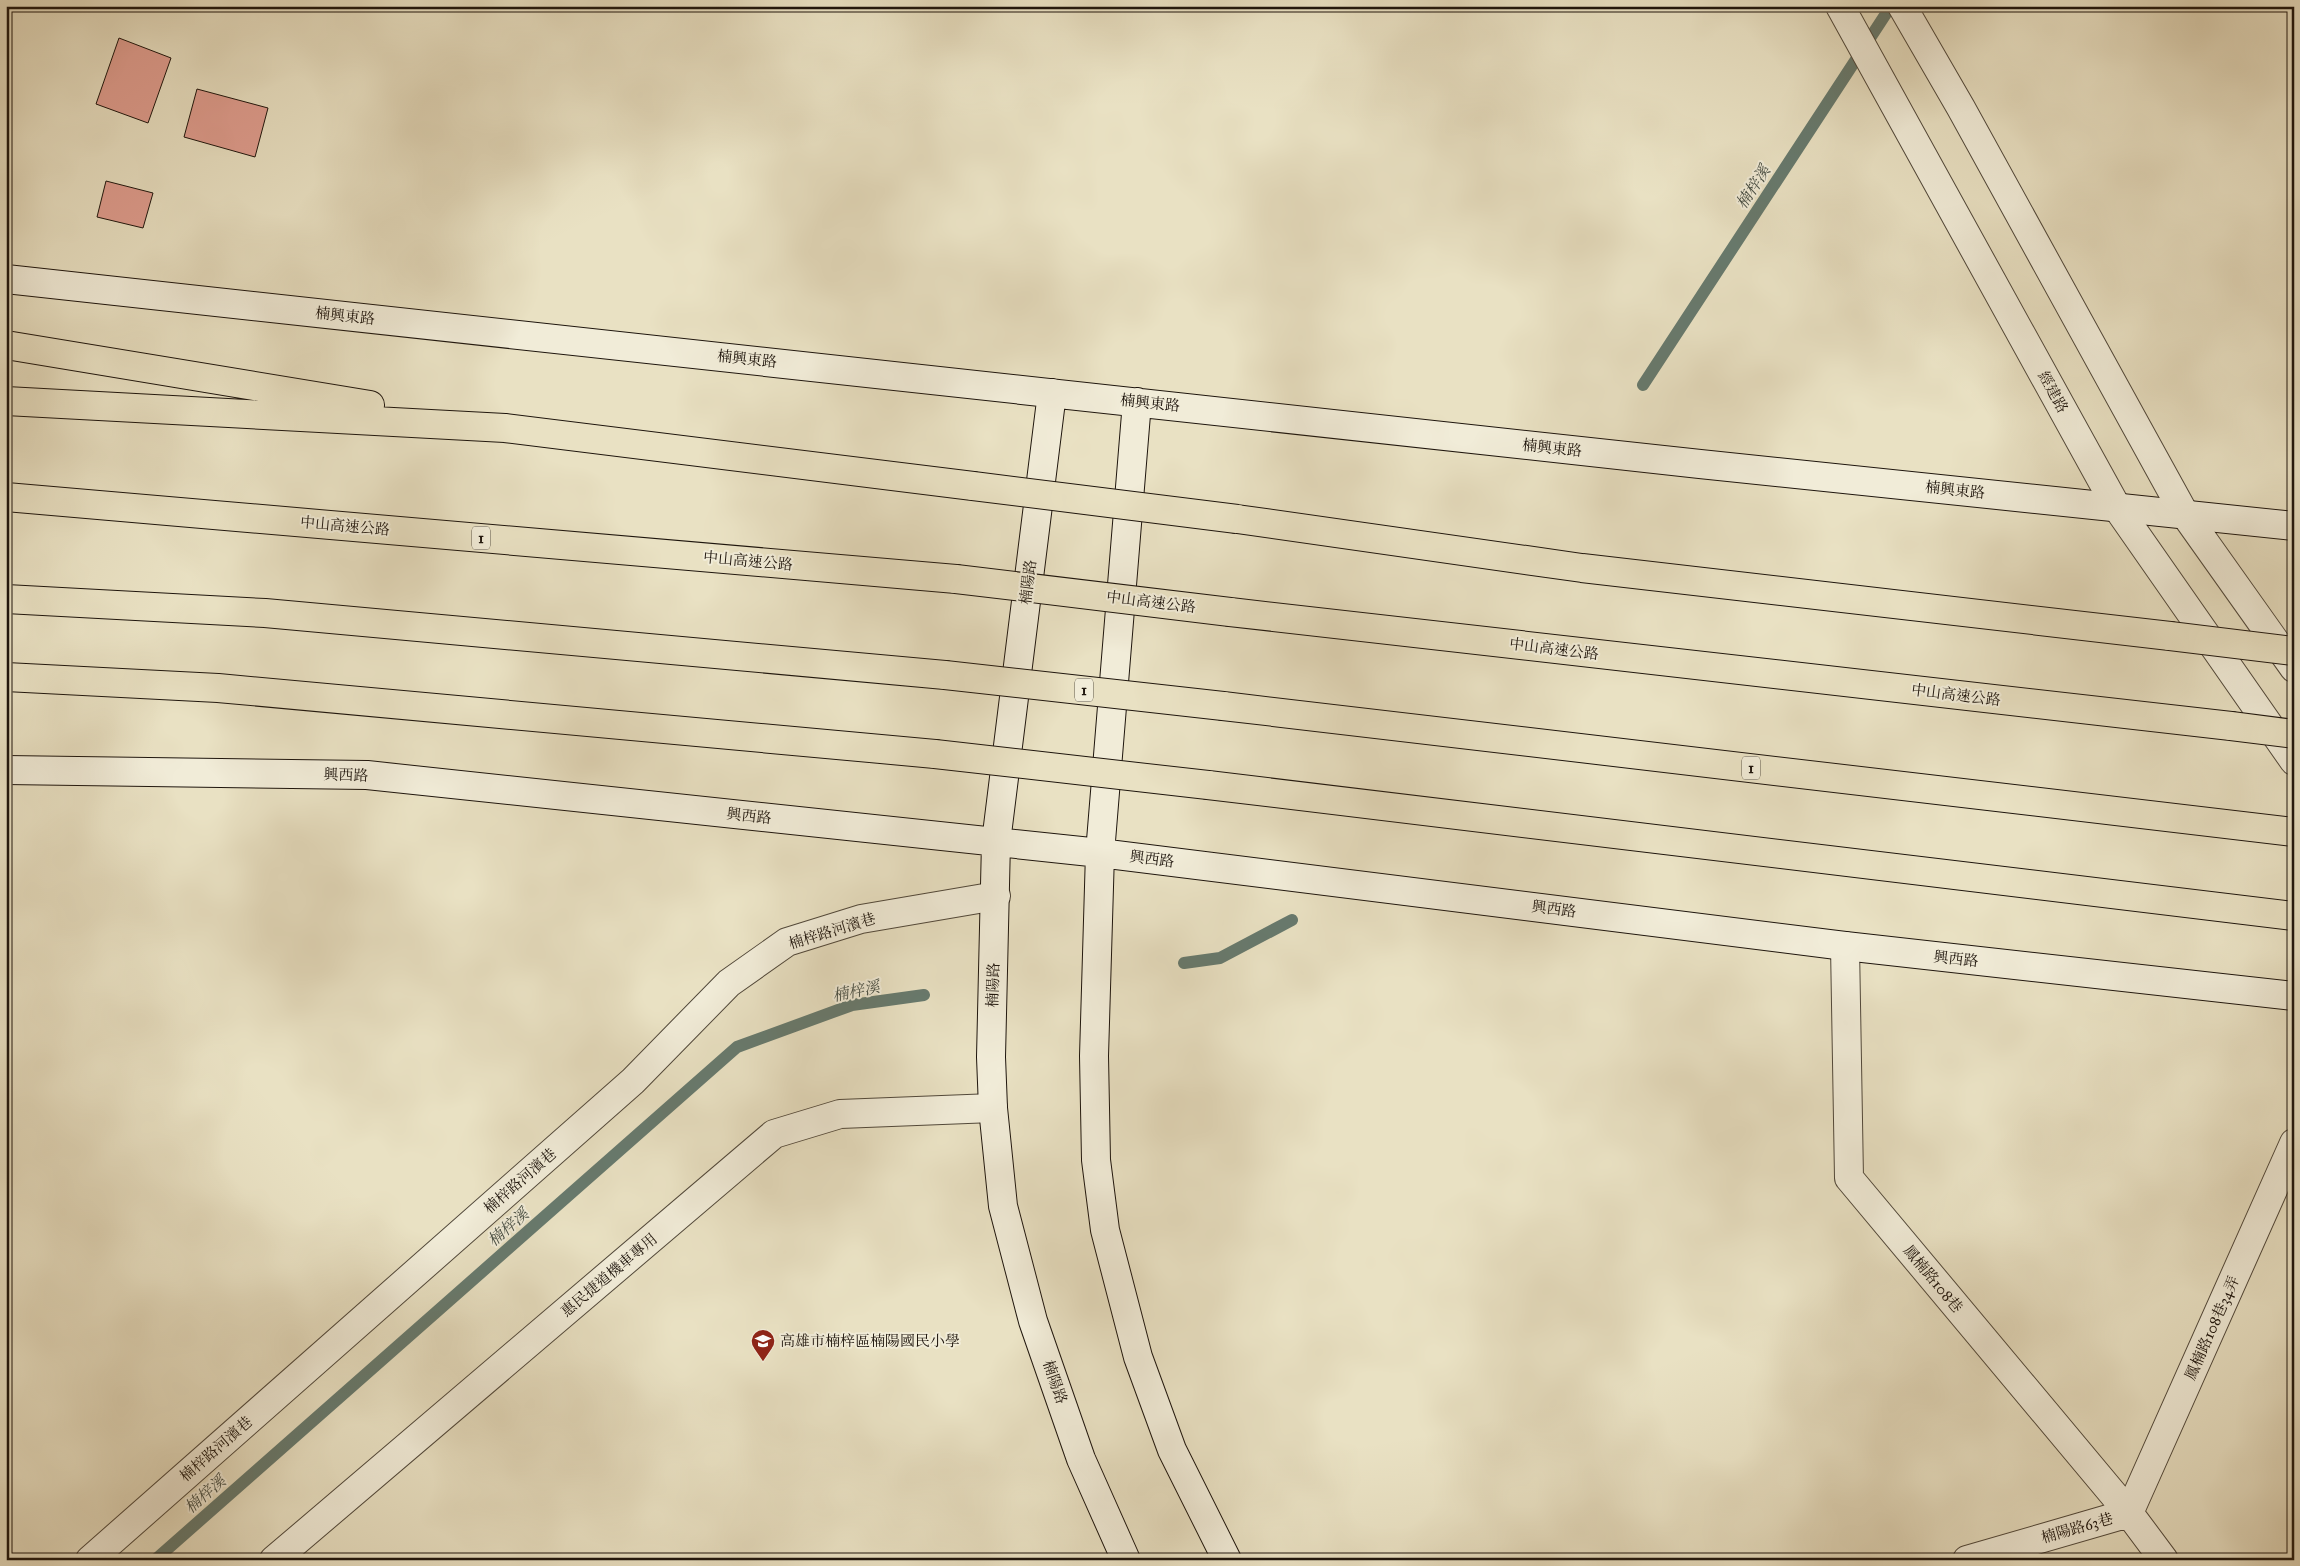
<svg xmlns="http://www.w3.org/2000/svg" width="2300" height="1566" font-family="'IM FELL Great Primer','Noto Serif TC',serif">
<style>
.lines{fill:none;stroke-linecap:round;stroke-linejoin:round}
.stream{stroke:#677a6e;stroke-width:12}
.building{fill:#df9d8f;stroke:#1e150d}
.street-casing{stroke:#51483a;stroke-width:30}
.secondary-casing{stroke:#1e150d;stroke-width:30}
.highway-casing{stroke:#1e150d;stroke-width:30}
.street{stroke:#f1ecd8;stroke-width:28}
.secondary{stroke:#f1ecd8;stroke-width:28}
.highway{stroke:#e9e1c3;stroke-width:28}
.highway-bridge-casing{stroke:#1e150d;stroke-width:30;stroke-linecap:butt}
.highway-bridge{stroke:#e9e1c3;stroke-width:28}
.labels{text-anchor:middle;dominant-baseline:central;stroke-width:4;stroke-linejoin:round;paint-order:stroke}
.shield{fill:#f1ecd8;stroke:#5d564a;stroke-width:1}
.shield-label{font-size:14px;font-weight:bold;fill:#1e150d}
.street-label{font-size:15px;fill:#1e150d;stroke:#f1ecd8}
.poi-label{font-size:15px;fill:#1e150d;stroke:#f1ecd8;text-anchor:start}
.water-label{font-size:16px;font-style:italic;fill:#495046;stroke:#f1ecd8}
</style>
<rect width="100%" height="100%" fill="#e9e1c3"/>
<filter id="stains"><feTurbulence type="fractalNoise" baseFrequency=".004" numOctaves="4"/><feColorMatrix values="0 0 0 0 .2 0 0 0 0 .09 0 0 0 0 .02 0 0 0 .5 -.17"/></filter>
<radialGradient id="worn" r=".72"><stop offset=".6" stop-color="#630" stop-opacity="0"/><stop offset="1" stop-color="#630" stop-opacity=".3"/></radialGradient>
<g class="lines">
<!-- stream -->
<path class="stream" d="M1643,385l248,-379
M1184,963l36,-5 72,-38
M155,1560l582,-513 115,-42 72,-10"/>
</g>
<!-- building -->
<path class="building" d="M119,38l52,20 -23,65 -52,-19z
M197,89l71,19 -13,49 -71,-20z
M106,181l47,12 -10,35 -46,-11z"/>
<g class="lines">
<!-- street casing -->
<g class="street-casing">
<path id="street" d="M1840,6l276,500 178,255
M1902,6l59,102 223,405 110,155
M1845,946l4,232 280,335 35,47
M90,1560l543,-479 96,-98 58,-41 74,-23 135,-23
M274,1560l500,-426 66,-20 153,-6
M1967,1560l162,-47 165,-370"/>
</g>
<!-- secondary casing -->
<g class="secondary-casing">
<path id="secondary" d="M6,279l1694,185 594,62
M1052,393l-56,449 -5,215 2,51 10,98 30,115 48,138 45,101
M1137,402l-37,451 -6,203 2,104 9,70 33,127 34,93 55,110
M6,770l361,5 733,78 745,93 449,50"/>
</g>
<!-- highway casing -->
<g class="highway-casing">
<path id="highway" d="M6,345l364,60
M6,401l499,27 468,58
M6,497l950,82
M1237,519l345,49 588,68
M6,599l259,14 680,62
M1230,612l1001,114
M6,677l212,11 717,66
M1223,706l1071,126
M1208,785l1086,131"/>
</g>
<!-- street -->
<use href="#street" class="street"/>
<!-- secondary -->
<use href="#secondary" class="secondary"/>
<!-- highway -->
<use href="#highway" class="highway"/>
<!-- highway-bridge casing -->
<g class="highway-bridge-casing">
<path id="highway-bridge" d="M973,486l264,33
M956,579l274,33
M2170,636l124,15
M945,675l278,31
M2231,726l63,8
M935,754l273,31"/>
</g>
<!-- highway-bridge -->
<use href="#highway-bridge" class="highway-bridge"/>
</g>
<!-- icons -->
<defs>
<g id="school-pin" transform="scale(1.25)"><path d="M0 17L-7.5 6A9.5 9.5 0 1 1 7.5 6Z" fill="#8f2418" stroke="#f1ecd8"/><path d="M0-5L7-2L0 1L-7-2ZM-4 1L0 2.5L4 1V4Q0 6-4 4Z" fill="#fff"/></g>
</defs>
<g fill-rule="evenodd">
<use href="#school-pin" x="763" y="1341"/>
</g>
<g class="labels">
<!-- shield labels -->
<g class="shield">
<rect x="472" y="526.5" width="18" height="23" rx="4"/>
<rect x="1075" y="678.5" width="18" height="23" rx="4"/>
<rect x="1742" y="756.5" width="18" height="23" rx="4"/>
</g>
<g class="shield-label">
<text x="481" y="538">1</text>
<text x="1084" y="690">1</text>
<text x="1751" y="768">1</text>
</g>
<!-- street labels -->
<g class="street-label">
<text transform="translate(345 316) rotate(6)">楠興東路</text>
<text transform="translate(747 359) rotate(6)">楠興東路</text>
<text transform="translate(2053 392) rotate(61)">經建路</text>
<text transform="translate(1150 403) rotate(6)">楠興東路</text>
<text transform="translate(1552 448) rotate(6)">楠興東路</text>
<text transform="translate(1955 490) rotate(6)">楠興東路</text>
<text transform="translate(345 526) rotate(5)">中山高速公路</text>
<text transform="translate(748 561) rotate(5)">中山高速公路</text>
<text transform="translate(1028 582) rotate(-83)">楠陽路</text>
<text transform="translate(1151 602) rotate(7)">中山高速公路</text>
<text transform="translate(1554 649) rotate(7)">中山高速公路</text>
<text transform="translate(1956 695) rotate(7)">中山高速公路</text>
<text transform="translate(346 775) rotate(2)">興西路</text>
<text transform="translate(749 816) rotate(6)">興西路</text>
<text transform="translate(1152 859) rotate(7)">興西路</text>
<text transform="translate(1554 909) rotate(7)">興西路</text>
<text transform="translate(832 931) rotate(-17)">楠梓路河濱巷</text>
<text transform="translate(1956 959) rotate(6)">興西路</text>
<text transform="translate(993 985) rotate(-88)">楠陽路</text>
<text transform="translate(520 1181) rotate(-41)">楠梓路河濱巷</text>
<text transform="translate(609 1275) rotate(-40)">惠民捷道機車專用</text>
<text transform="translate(1933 1279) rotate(50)">鳳楠路108巷</text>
<text transform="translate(2212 1328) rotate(-66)">鳳楠路108巷34弄</text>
<text transform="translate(1055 1382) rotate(71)">楠陽路</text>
<text transform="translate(216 1449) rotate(-41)">楠梓路河濱巷</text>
<text transform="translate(2077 1528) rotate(-16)">楠陽路63巷</text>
</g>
<!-- poi labels -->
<g class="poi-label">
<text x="780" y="1341">高雄市楠梓區楠陽國民小學</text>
</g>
<!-- water labels -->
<g class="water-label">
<text transform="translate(1753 187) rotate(-57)">楠梓溪</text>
<text transform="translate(856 991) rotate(-12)">楠梓溪</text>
<text transform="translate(508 1227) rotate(-41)">楠梓溪</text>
<text transform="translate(205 1494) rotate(-41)">楠梓溪</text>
</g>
</g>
<!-- margin -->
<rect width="2300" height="1566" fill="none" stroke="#e9e1c3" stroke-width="25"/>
<rect x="8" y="8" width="2285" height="1551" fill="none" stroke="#1e150d" stroke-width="2.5"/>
<rect x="12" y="12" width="2275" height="1541" fill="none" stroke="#1e150d"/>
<rect width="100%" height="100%" filter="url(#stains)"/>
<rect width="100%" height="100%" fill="url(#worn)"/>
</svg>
